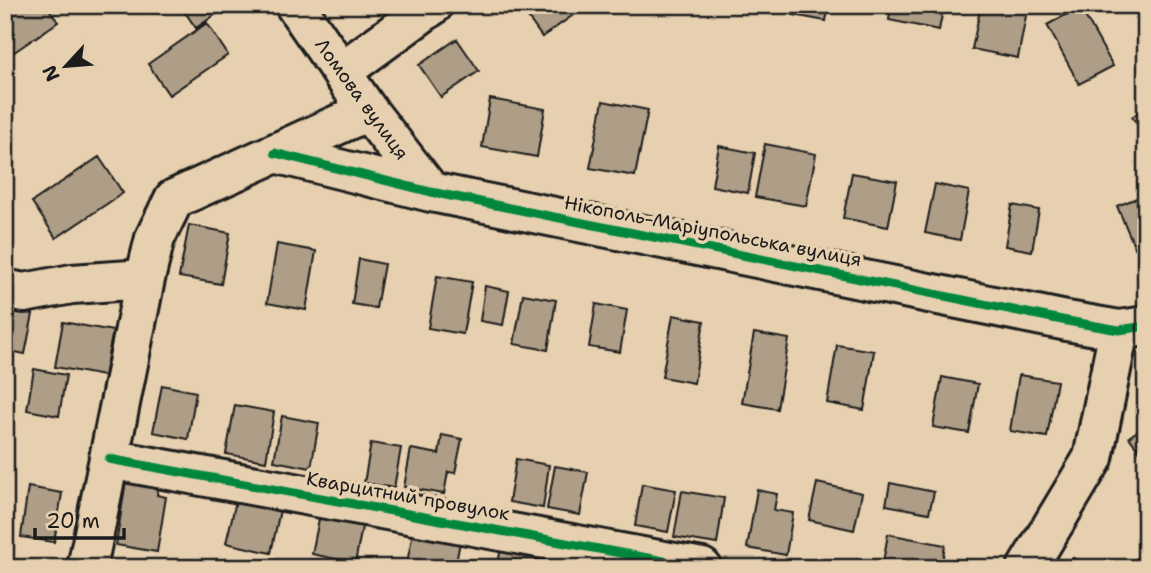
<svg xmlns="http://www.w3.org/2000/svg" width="1151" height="573" font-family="'Shantell Sans',sans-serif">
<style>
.building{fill:#ae9e87;stroke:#1c1c1c;stroke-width:2}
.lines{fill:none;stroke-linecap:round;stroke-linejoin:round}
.minor-casing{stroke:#1c1c1c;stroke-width:44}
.minor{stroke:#e6d0af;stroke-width:38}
.cycleway-casing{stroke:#e6d0af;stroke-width:13}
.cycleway{stroke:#00873e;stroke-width:9}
.labels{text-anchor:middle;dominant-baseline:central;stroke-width:7;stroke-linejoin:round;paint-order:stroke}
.street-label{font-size:19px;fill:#1c1c1c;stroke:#e6d0af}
</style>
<rect width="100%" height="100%" fill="#e6d0af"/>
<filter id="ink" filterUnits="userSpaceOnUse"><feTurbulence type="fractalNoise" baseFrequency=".0143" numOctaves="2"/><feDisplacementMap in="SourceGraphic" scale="14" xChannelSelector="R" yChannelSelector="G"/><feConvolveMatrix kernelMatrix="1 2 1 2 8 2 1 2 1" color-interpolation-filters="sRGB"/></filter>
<g filter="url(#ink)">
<!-- building -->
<path class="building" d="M5,5h41l12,17 -51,35z
M180,5h49l-33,23z
M519,5h56l4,6 -37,26z
M795,5h34l-3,16 -33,-6z
M891,5h53l-5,25 -50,-10z
M981,5h47l-10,53 -46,-9z
M1080,7l33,59 -34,18 -32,-59z
M1146,12v19l-10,-13z
M207,23l21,32 -59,40 -21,-31z
M457,39l22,32 -38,26 -22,-32z
M490,99l55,10 -8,48 -55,-10z
M603,101l45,9 -13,66 -45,-8z
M1146,107v29l-14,-19z
M765,144l51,10 -10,52 -51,-9z
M719,146l36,7 -7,40 -36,-7z
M99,157l24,36 -67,45 -24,-36z
M852,173l45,8 -9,46 -45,-9z
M935,184l34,7 -9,49 -35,-7z
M1144,195l2,48 -11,5 -18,-42z
M1012,205l27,5 -7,41 -27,-5z
M189,225l41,8 -9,51 -42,-7z
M277,244l39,7 -10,59 -39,-7z
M359,259l25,5 -8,44 -24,-4z
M437,276l35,6 -9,52 -35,-6z
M485,286l24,5 -6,34 -23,-4z
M523,294l33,6 -8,50 -34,-6z
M596,304l31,6 -7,42 -31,-5z
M5,309l28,5 -8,40 -20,-4z
M673,315l31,6 -10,62 -32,-6z
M63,322l50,9 -9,45 -49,-9z
M754,333l35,6 -12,70 -35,-6z
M837,345l37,6 -10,59 -37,-7z
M34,369l32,6 -7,41 -32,-6z
M1019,375l38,6 -10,56 -37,-6z
M942,377l36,7 -9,49 -36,-6z
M162,385l34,7 -8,47 -35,-7z
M235,405l39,7 -8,49 -40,-7z
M282,416l37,7 -8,45 -37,-7z
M1146,425v35l-17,-23z
M442,435l20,4 -7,34 -7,-1 -4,22 -40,-7 7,-38 28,5z
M371,443l30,5 -7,40 -30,-5z
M516,459l33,6 -6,43 -34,-6z
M555,466l33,6 -8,43 -33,-6z
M126,480l32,5 -1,10 9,2 -9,55 -41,-7z
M817,483l45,10 -8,37 -45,-10z
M890,483l44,9 -5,21 -43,-8z
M642,484l34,6 -8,42 -33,-6z
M28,487l34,6 -8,49 -33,-5z
M757,490l20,4 -3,16 19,3 -7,42 -39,-7z
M682,491l42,7 -7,46 -43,-7z
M236,501l44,9 -9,43 -45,-10z
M320,514l43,8 -8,41 -43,-9z
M413,532l47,10 -5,26h-49z
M888,534l57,11 -4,23h-59z
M501,548l56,11 -1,9h-59z
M1073,558l23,10h-28z"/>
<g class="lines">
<!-- minor casing -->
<g class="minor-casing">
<path id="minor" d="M295,5l73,106 63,81
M341,72l92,-67
M275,153l156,39 636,129 52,9 27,-4
M5,289l19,4 48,-9 73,-5 10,-41 19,-39 194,-88
M109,459l593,109
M87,568l58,-289
M1027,568l66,-110 26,-128"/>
</g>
<!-- minor -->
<use href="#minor" class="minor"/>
<!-- cycleway casing -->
<g class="cycleway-casing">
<path id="cycleway" d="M275,153l156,39 636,129 52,9 27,-4
M109,459l593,109"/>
</g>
<!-- cycleway -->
<use href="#cycleway" class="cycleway"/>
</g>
</g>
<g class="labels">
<!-- street labels -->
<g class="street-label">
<text transform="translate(362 99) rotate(54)">Ломова вулиця</text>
<text transform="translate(713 231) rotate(11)">Нікополь-Маріупольська вулиця</text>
<text transform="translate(408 496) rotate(10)">Кварцитний провулок</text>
</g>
</g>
<!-- margin -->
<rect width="1151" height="573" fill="none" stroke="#e6d0af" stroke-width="28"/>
<rect x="14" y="14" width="1123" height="545" fill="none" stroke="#1c1c1c" stroke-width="2.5" filter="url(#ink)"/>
<!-- north arrow -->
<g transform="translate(66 66) rotate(244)" stroke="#e6d0af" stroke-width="5" paint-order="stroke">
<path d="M0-5L12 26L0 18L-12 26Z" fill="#1c1c1c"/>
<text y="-10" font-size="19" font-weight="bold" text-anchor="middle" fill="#1c1c1c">N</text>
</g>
<!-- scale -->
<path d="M35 528v10h89v-10" fill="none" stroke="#1c1c1c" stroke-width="3.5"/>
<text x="46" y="528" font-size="21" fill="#1c1c1c" stroke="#e6d0af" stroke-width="5" paint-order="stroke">20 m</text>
</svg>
